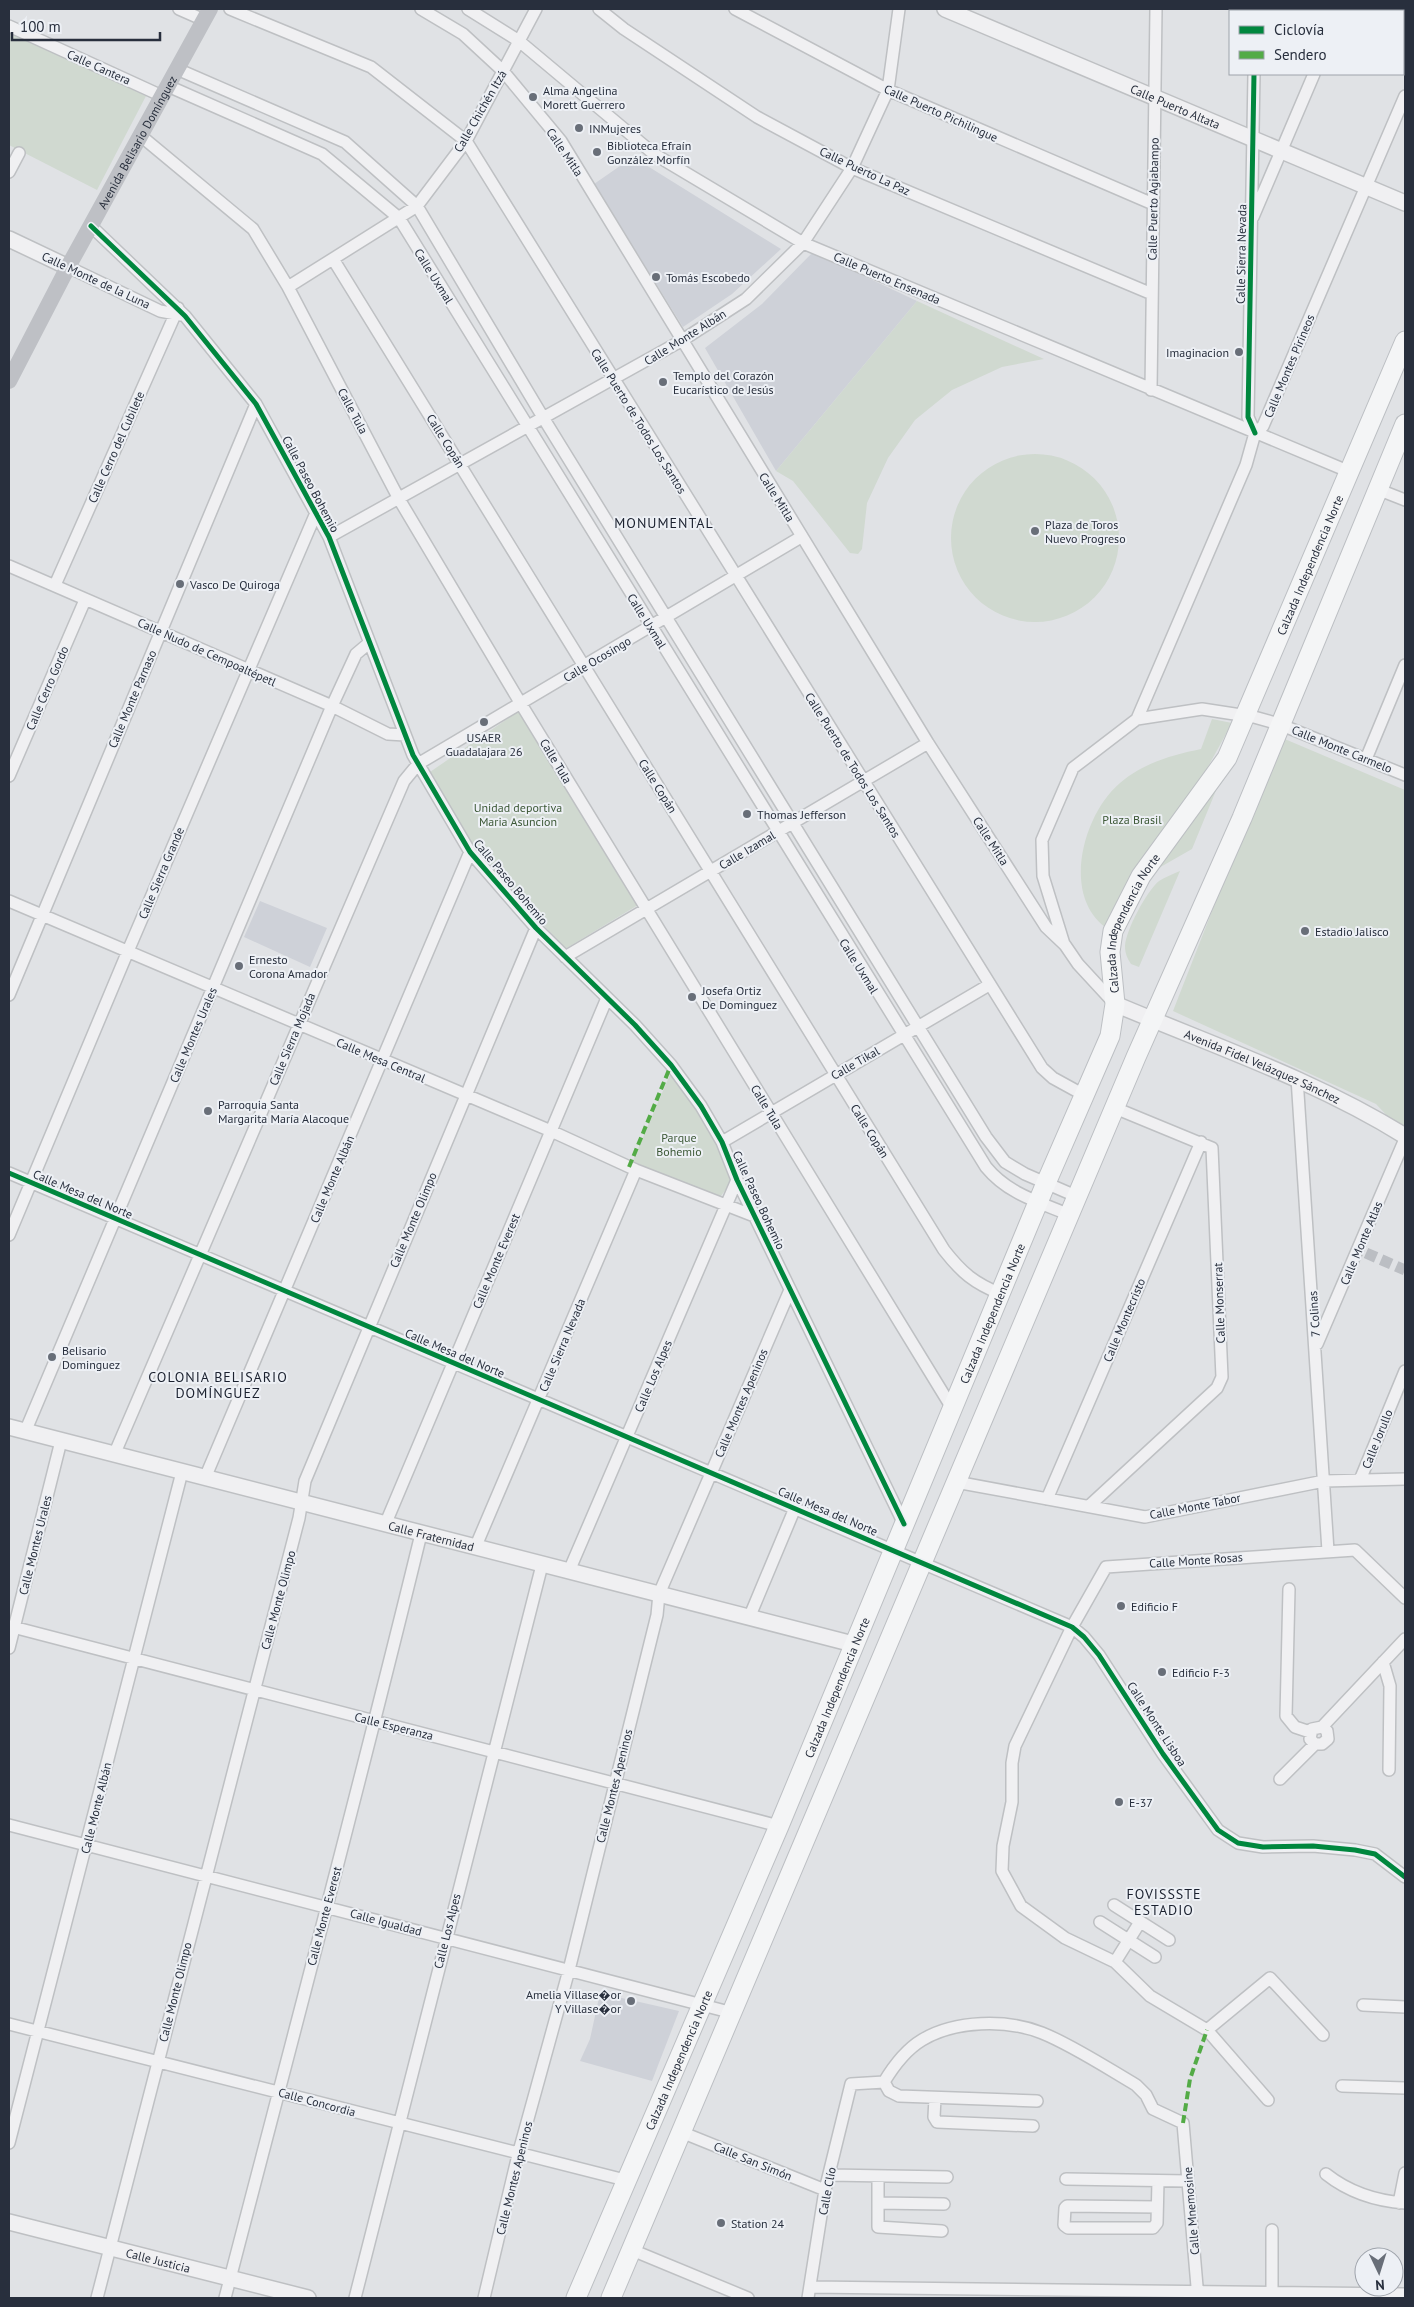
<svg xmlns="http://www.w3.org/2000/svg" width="1414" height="2307" font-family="'PT Sans',sans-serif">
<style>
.built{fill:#ced1d8}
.green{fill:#d0d9d0}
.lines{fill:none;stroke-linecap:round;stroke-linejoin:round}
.minor-tunnel{stroke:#bbbec3;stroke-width:11;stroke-dasharray:11 5.5;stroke-linecap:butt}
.minor-casing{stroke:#bec0c3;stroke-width:14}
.tertiary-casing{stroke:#bec0c3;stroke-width:18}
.primary-casing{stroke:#bcbfc3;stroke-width:21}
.minor{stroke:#f0f0f2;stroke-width:11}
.tertiary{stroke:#f0f0f2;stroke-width:15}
.secondary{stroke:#bec0c5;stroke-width:16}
.primary{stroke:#f4f5f6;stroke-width:19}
.quiet{stroke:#53ab46;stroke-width:4;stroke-dasharray:8 4;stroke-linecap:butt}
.cycleway-casing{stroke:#edf0f5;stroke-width:8}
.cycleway{stroke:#00873e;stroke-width:5}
.poi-dot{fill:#686e78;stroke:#edf0f5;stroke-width:2}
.labels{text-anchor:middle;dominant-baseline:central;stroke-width:4;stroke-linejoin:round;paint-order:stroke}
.street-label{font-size:12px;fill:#282f3d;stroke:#edf0f5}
.poi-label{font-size:12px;fill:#282f3d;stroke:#edf0f5;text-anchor:start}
.park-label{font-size:12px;fill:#3c5836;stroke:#edf0f5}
.neighbourhood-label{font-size:14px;letter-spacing:1px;fill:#1a202e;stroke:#edf0f5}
</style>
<rect width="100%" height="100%" fill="#e0e2e5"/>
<!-- built -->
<path class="built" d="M633,157l148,92 -49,45 -49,33 -89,-143z
M813,252l104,49 -141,170 -71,-123 57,-44z
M260,901l67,27 -17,39 -66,-30z
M600,1993l79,18 -27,70 -72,-20 10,-22z"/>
<!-- green -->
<path class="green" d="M9,32l137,64 -49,94 -88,-45z
M917,301l127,58 -42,8 -50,23 -37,30 -27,38 -21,45 -5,46 -4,5 -8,-1 -57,-72 -17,-10z
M951 538a84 84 0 1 1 168 0a84 84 0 1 1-168 0Z
M520,710l118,195 -73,44 -90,-101 -45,-76z
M1212,719l20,4 -28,51 -82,118 -10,19 -4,18c-48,-32 -25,-115 12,-146 23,-20 52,-28 81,-34z
M1280,737l125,53v339l-13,-8 -16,-17 -203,-93z
M1224,771l-32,78 -42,24z
M1180,871l-41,96 -8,-3c-4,-6 -6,-11 -6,-18 1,-16 21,-54 34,-65 6,-4 14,-7 21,-10z
M672,1070l47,74 13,38 -12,15 -89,-32z"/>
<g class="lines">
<!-- minor-tunnel -->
<path class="minor-tunnel" d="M1366,1253l39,17"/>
<!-- minor casing -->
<g class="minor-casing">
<path id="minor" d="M179,9l25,11
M230,9l141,58 95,74 576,927 11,10 31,17
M421,9l42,25 40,37 58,70 367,602 118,184 19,18 13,19 36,39
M468,9l51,32 135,113 149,89 547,229
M599,9l25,20 133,88 95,51 300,126
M735,9l153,81 265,114
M1255,11v-2
M1341,11l1,-2
M9,26l153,70
M177,69l168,73 72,64 127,213 442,718 19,25 20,12 53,23
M1254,74l-6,343 7,16
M168,86l154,68 77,64 587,949c22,27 53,35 84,48
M141,136l112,93 35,58 111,212 122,205 431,704
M9,172l10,-19
M1253,217l61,-143
M91,226l94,90 71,88 73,133 84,218 57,97 66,76 99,97 36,40 30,41 21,36 15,38 167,344
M333,259l611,991c18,23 30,33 57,44
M68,267l92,44 21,4
M288,287l129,-81 49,-65 70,-132
M1151,390l5,-381
M1377,489l28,11
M329,537l352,-196 65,-42 57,-56 49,-75 36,-78 11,-81
M9,566l323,140 56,28 17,1
M55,585l123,-277
M1137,719l109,-254 9,-32 8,-7 142,-330
M1366,759l39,-94
M9,776l76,-176
M9,901l542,230 85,39 118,46
M1064,944l-21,-68 -1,-36 31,-72 64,-49 65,-10 52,8 25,7 126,51
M565,957l363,-214
M9,995l247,-591
M1297,1078l31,473
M722,1142l267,-157
M9,1173l1063,454 12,10 15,18 64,99 55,76 20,13 25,4 50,-1 42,4 20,4 30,23
M9,1235l119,-284 188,-438
M1317,1344l88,-205
M25,1432l307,-726 24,-52 13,-11
M114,1455l290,-674 14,-17 383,-227
M205,1478l265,-626
M1360,1480l45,-109
M956,1482l189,35 179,-36 81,-2
M1047,1499l154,-357
M1089,1506l128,-118 5,-11 -10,-229 -97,-40
M385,1525l222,-527
M475,1548l161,-378
M569,1571l168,-391
M1289,1589l-3,127 9,11 15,5
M749,1618l46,-110
M9,1626l770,200
M9,1648l52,-207
M1383,1662l7,24 -1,84
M1322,1727l5,4 1,8 -6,5h-7l-5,-5 2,-10 10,-2 83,-88
M1280,1779l35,-35
M9,1825l724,188
M1114,1905l55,35
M1100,1922l55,35
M1115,1962l25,-40
M1363,2005l42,2
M9,2024l616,156
M1207,2030l63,-52 53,57
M884,2082l5,9 10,5 138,5
M1342,2086l63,2
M935,2098l-1,19 3,5 96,4
M1268,2100l-61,-70 -57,-34 -35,-34 -50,-24 -44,-32 -19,-35 1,-25 9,-44v-39l3,-17 57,-119 34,-60 249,-17 50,48
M681,2132l144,58
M9,2143l173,-671
M1326,2174c24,19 50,27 79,29
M829,2175l118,2
M878,2176v51l64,4
M1066,2179l122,2
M878,2203l66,1
M1399,2203l6,-30
M1157,2207l-90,-1 -2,2 -1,17 4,3h85l4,-5 1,-42
M632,2250l116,48
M810,2287l595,7
M97,2298l202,-780 6,-37 231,-553
M225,2298c66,-254 134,-509 196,-764
M355,2298l187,-733
M484,2298l34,-143 51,-185 88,-355 2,-21 131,-304
M808,2298l17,-108 26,-106 33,-2c9,-15 23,-33 38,-42 33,-20 85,-21 120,-7 30,12 65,35 94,52l10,10 7,14 30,14 15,175
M1272,2298v-68"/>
</g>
<!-- tertiary casing -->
<g class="tertiary-casing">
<g id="tertiary">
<path id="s1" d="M945,9l460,194"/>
<path d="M9,239l59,28"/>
<path id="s2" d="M1115,1004c99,42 198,75 290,132"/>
<path id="s3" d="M9,1427l844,217"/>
<path id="s4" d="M9,2222l299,76"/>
</g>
</g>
<!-- primary casing -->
<g class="primary-casing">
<g id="primary">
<path id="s6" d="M576,2298l203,-472 267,-643 64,-147 5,-32 -5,-52 3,-21 28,-55 86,-118 178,-417"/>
<path d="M611,2298l525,-1241 106,-239 163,-394"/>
</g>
</g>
<!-- minor -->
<use href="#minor" class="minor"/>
<!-- tertiary -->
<use href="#tertiary" class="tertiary"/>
<!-- secondary -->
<path class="secondary" id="s5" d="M9,381l59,-114 142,-258"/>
<!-- primary -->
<use href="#primary" class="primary"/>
<!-- quiet -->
<path class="quiet" d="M629,1167l42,-102
M1183,2123l7,-44 17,-49"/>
<!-- cycleway casing -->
<g class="cycleway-casing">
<path id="cycleway" d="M1254,74l-6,343 7,16
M91,226l94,90 71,88 73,133 84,218 57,97 66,76 99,97 36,40 30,41 21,36 15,38 167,344
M9,1173l1063,454 12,10 15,18 64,99 55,76 20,13 25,4 50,-1 42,4 20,4 30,23"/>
</g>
<!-- cycleway -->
<use href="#cycleway" class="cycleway"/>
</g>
<!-- markers -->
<g class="poi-dot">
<circle cx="533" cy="97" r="5"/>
<circle cx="579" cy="128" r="5"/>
<circle cx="597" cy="152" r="5"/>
<circle cx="656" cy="277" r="5"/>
<circle cx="1239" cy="352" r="5"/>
<circle cx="663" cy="382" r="5"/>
<circle cx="1035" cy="531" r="5"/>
<circle cx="180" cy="584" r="5"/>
<circle cx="484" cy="722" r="5"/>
<circle cx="747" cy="814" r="5"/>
<circle cx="1305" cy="931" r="5"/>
<circle cx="239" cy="966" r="5"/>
<circle cx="692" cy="997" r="5"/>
<circle cx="208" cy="1111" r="5"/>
<circle cx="52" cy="1357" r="5"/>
<circle cx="1121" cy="1606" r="5"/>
<circle cx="1162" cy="1672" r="5"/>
<circle cx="1119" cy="1802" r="5"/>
<circle cx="631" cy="2001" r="5"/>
<circle cx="721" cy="2223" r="5"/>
</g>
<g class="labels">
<!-- street labels -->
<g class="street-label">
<text transform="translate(99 67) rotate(24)">Calle Cantera</text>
<text stroke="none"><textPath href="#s1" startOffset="250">Calle Puerto Altata</textPath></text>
<text transform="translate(480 111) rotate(-60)">Calle Chichén Itzá</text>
<text transform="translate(941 113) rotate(24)">Calle Puerto Pichilingue</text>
<text stroke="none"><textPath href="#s5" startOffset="271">Avenida Belisario Domínguez</textPath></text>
<text transform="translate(565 152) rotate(56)">Calle Mitla</text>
<text transform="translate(865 171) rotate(25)">Calle Puerto La Paz</text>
<text transform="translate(1153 199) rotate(-89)">Calle Puerto Agiabampo</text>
<text transform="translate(1241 254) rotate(-89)">Calle Sierra Nevada</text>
<text transform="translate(434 276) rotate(58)">Calle Uxmal</text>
<text transform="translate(887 278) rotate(23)">Calle Puerto Ensenada</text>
<text transform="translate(96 280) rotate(25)">Calle Monte de la Luna</text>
<text transform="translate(685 337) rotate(-32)">Calle Monte Albán</text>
<text transform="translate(1289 366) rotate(-67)">Calle Montes Pirineos</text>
<text transform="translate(353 411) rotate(62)">Calle Tula</text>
<text transform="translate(639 421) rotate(58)">Calle Puerto de Todos Los Santos</text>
<text transform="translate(446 441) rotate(58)">Calle Copán</text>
<text transform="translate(116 447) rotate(-66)">Calle Cerro del Cubilete</text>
<text transform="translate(311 484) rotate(62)">Calle Paseo Bohemio</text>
<text transform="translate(777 497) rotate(58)">Calle Mitla</text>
<text stroke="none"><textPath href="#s6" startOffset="1894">Calzada Independencia Norte</textPath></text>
<text transform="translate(647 621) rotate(58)">Calle Uxmal</text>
<text transform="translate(207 652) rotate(24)">Calle Nudo de Cempoaltépetl</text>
<text transform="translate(597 659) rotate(-31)">Calle Ocosingo</text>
<text transform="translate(47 688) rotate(-67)">Calle Cerro Gordo</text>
<text transform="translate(132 699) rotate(-67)">Calle Monte Parnaso</text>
<text transform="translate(1342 749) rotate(22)">Calle Monte Carmelo</text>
<text transform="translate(556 761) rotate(59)">Calle Tula</text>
<text transform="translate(853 765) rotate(58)">Calle Puerto de Todos Los Santos</text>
<text transform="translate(658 786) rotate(58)">Calle Copán</text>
<text transform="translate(991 841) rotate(57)">Calle Mitla</text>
<text transform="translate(747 850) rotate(-31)">Calle Izamal</text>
<text transform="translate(161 873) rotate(-67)">Calle Sierra Grande</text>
<text transform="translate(511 882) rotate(50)">Calle Paseo Bohemio</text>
<text stroke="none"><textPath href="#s6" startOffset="1489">Calzada Independencia Norte</textPath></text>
<text transform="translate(859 966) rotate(58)">Calle Uxmal</text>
<text transform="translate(193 1035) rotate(-67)">Calle Montes Urales</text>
<text transform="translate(292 1039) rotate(-67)">Calle Sierra Mojada</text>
<text transform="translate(381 1060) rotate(23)">Calle Mesa Central</text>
<text transform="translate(855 1063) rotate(-30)">Calle Tikal</text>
<text stroke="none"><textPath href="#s2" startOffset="160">Avenida Fidel Velázquez Sánchez</textPath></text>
<text transform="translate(767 1107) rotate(59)">Calle Tula</text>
<text transform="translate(870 1131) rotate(58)">Calle Copán</text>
<text transform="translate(332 1179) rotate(-67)">Calle Monte Albán</text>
<text transform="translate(83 1194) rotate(23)">Calle Mesa del Norte</text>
<text transform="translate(759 1200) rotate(65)">Calle Paseo Bohemio</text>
<text transform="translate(413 1220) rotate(-67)">Calle Monte Olimpo</text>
<text transform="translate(1361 1243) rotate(-67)">Calle Monte Atlas</text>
<text transform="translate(496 1261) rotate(-67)">Calle Monte Everest</text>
<text transform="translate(1219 1303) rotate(-92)">Calle Monserrat</text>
<text stroke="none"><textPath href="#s6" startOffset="1069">Calzada Independencia Norte</textPath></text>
<text transform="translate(1314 1314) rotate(-94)">7 Colinas</text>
<text transform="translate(1124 1320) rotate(-67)">Calle Montecristo</text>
<text transform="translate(562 1345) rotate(-67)">Calle Sierra Nevada</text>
<text transform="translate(455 1353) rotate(23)">Calle Mesa del Norte</text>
<text transform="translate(653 1376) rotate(-67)">Calle Los Alpes</text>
<text transform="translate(741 1403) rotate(-67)">Calle Montes Apeninos</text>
<text transform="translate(1377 1439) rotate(-68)">Calle Jorullo</text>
<text transform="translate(1195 1506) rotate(-11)">Calle Monte Tabor</text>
<text transform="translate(828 1511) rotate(23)">Calle Mesa del Norte</text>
<text stroke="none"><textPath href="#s3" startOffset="436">Calle Fraternidad</textPath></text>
<text transform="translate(35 1545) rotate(-76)">Calle Montes Urales</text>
<text transform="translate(1196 1560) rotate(-4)">Calle Monte Rosas</text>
<text transform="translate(278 1600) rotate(-75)">Calle Monte Olimpo</text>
<text stroke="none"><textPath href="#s6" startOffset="664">Calzada Independencia Norte</textPath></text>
<text transform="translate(1157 1724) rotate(57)">Calle Monte Lisboa</text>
<text transform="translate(394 1726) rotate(14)">Calle Esperanza</text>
<text transform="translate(614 1786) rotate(-76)">Calle Montes Apeninos</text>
<text transform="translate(96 1808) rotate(-76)">Calle Monte Albán</text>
<text transform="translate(324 1916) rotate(-75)">Calle Monte Everest</text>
<text transform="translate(386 1922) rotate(15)">Calle Igualdad</text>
<text transform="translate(447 1931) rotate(-76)">Calle Los Alpes</text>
<text transform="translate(175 1992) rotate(-76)">Calle Monte Olimpo</text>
<text stroke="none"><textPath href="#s6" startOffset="259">Calzada Independencia Norte</textPath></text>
<text transform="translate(317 2102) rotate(15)">Calle Concordia</text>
<text transform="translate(753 2161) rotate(22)">Calle San Simón</text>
<text transform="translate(514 2178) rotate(-76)">Calle Montes Apeninos</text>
<text transform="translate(827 2191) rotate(-79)">Calle Clío</text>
<text transform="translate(1191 2211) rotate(-95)">Calle Mnemosine</text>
<text stroke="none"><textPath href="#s4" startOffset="154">Calle Justicia</textPath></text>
</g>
<!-- poi labels -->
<g class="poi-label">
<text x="543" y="90">Alma Angelina<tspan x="543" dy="14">Morett Guerrero</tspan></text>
<text x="589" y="128">INMujeres</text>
<text x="607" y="145">Biblioteca Efraín<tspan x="607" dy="14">González Morfín</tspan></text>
<text x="666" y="277">Tomás Escobedo</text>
<text x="1229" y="352" text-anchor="end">Imaginacion</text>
<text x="673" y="375">Templo del Corazón<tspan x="673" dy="14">Eucarístico de Jesús</tspan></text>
<text x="1045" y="524">Plaza de Toros<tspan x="1045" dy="14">Nuevo Progreso</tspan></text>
<text x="190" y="584">Vasco De Quiroga</text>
<text x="484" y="737" text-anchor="middle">USAER<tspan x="484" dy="14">Guadalajara 26</tspan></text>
<text x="757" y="814">Thomas Jefferson</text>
<text x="1315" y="931">Estadio Jalisco</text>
<text x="249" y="959">Ernesto<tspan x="249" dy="14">Corona Amador</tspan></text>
<text x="702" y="990">Josefa Ortiz<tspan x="702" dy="14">De Dominguez</tspan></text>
<text x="218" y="1104">Parroquia Santa<tspan x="218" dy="14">Margarita María Alacoque</tspan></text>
<text x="62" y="1350">Belisario<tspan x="62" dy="14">Dominguez</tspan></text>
<text x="1131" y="1606">Edificio F</text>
<text x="1172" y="1672">Edificio F-3</text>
<text x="1129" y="1802">E-37</text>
<text x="621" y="1994" text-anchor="end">Amelia Villase�or<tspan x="621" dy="14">Y Villase�or</tspan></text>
<text x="731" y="2223">Station 24</text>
</g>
<!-- park labels -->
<g class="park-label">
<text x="518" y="807">Unidad deportiva<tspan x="518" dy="14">Maria Asuncion</tspan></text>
<text x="1132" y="819">Plaza Brasil</text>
<text x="679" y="1137">Parque<tspan x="679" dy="14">Bohemio</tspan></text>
</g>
<!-- neighbourhood labels -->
<g class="neighbourhood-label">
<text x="664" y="523">MONUMENTAL</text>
<text x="218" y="1377">COLONIA BELISARIO<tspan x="218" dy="16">DOMÍNGUEZ</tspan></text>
<text x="1164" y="1894">FOVISSSTE<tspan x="1164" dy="16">ESTADIO</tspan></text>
</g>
</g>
<!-- border -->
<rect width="1414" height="2307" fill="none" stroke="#282f3d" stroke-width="20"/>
<!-- legend -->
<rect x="1229" y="10" width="175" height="65" fill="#edf0f5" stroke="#9ea3ab"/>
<rect x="1239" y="26" width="25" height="8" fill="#00873e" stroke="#9ea3ab"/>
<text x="1274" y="35" font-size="15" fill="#282f3d">Ciclovía</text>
<rect x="1239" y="51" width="25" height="8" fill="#53ab46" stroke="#9ea3ab"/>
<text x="1274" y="60" font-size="15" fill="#282f3d">Sendero</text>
<!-- north arrow -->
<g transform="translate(1379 2272) rotate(176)"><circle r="24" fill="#edf0f5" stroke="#9ea3ab"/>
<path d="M0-4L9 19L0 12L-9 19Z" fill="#686e78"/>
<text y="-8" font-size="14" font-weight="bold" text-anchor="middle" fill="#282f3d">N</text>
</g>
<!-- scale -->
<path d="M12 32v8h148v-8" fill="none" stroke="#282f3d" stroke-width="2.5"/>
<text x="20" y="32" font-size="15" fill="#282f3d" stroke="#edf0f5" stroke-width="4" paint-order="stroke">100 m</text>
</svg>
